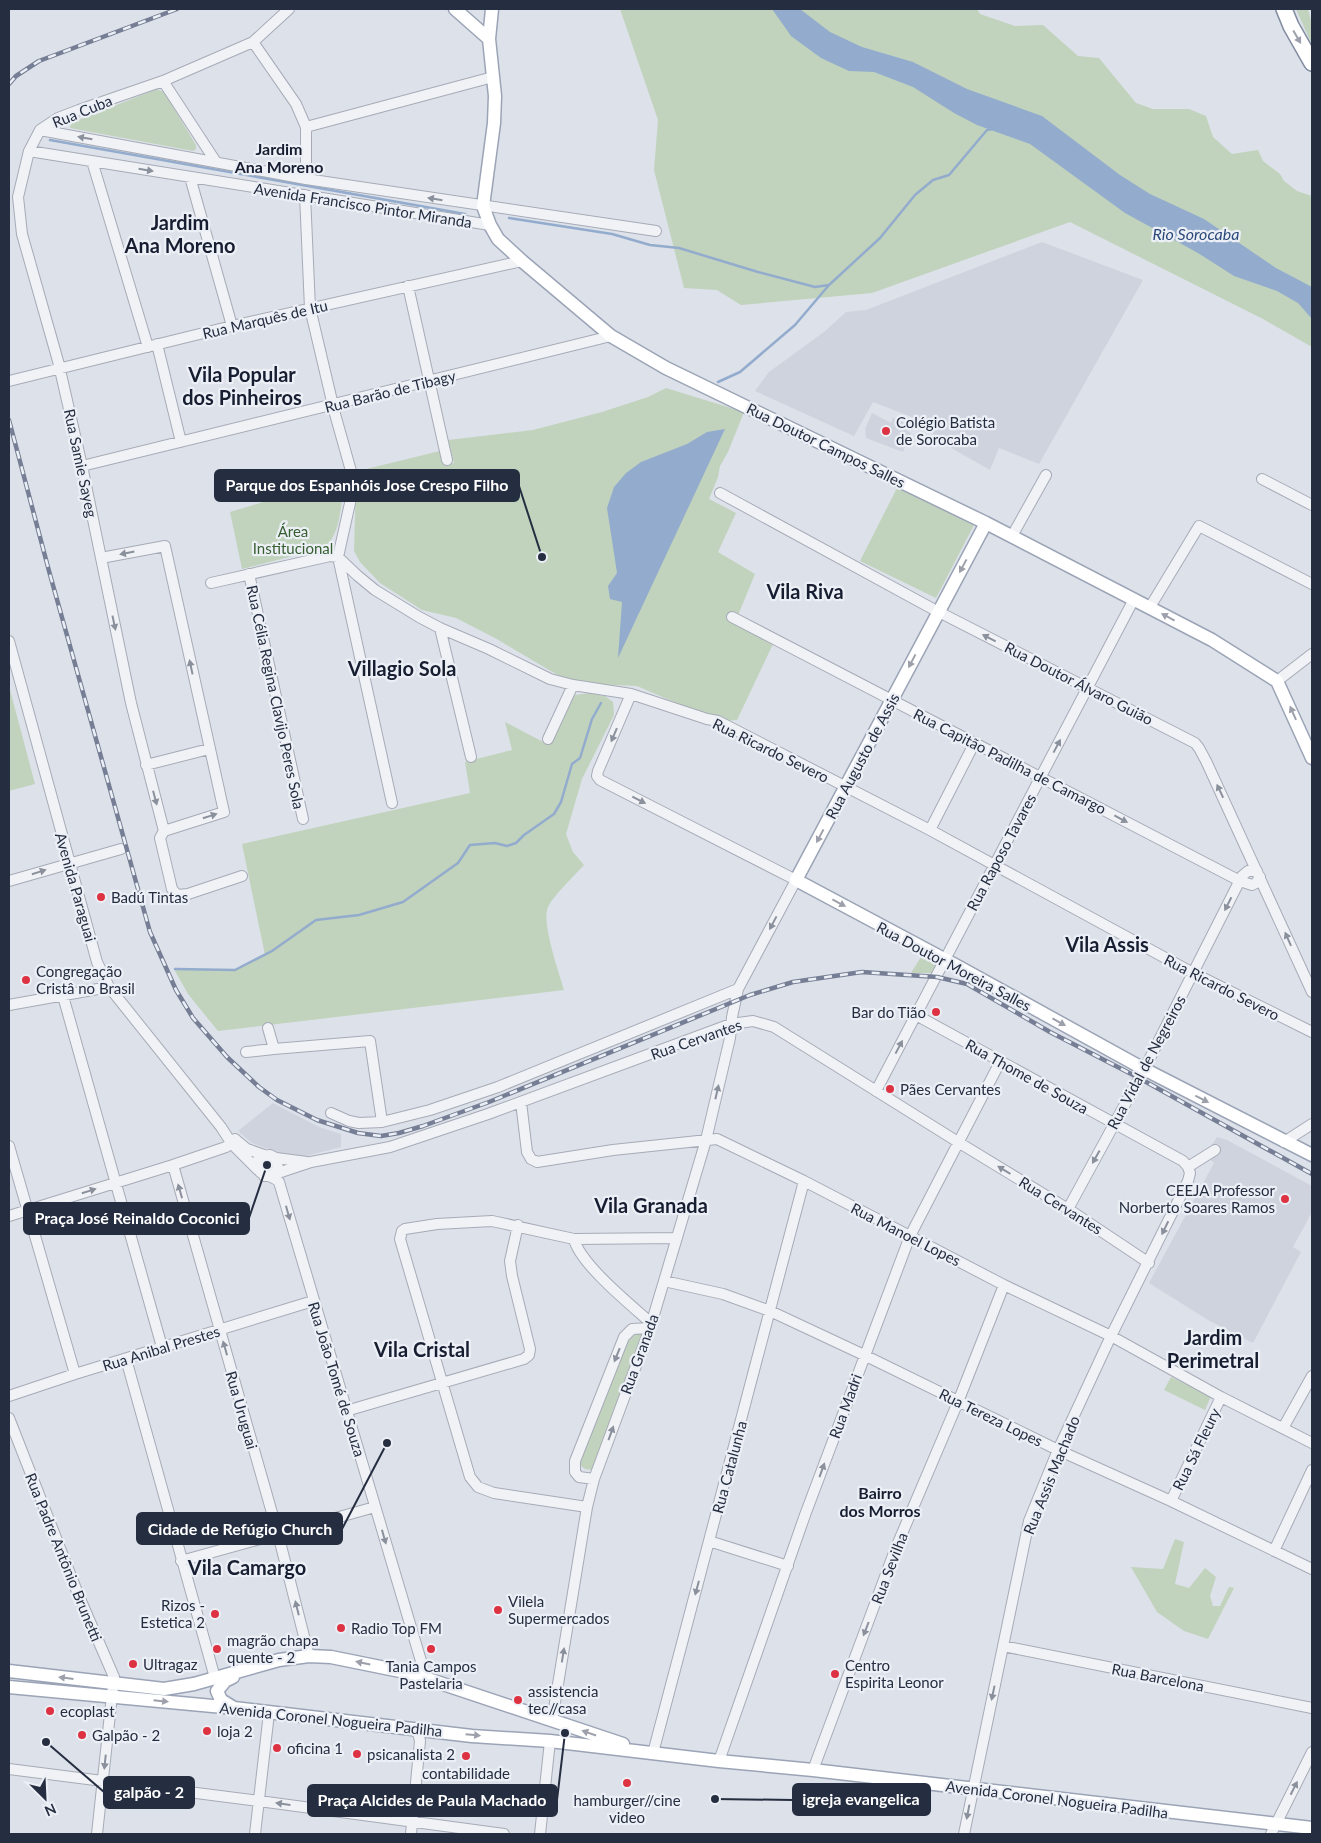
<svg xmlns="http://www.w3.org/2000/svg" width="1321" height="1843" font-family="Lato,sans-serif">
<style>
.built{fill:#cfd3de}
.green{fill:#c1d3bd}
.water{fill:#93accd}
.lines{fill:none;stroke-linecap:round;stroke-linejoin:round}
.stream{stroke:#93accd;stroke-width:2.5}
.minor-casing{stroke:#a6abb7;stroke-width:12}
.major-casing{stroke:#9ba4b6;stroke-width:15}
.highway-casing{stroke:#838da1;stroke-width:18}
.minor{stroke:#f0f2f6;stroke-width:10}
.major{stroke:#fff;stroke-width:12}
.highway{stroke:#fff;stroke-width:15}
.rail-casing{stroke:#757e94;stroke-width:4.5}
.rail{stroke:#ecf0f6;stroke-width:2.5;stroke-dasharray:8;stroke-linecap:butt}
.oneway{fill:#9da0aa}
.oneway2{fill:#8a909c}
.poi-dot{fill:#dd3241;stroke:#ecf0f6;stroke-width:2}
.labels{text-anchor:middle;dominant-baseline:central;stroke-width:4.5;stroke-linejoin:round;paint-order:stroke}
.street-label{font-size:15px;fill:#252d41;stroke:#ecf0f6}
.poi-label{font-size:15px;fill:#252d41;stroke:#ecf0f6;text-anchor:start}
.park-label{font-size:15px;fill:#365e30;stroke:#ecf0f6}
.neighbourhood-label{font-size:16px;font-weight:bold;fill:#171e31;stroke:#ecf0f6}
.water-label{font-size:16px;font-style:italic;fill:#2a4979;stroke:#ecf0f6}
.district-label{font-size:20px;font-weight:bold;fill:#171e31;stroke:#ecf0f6}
.leader{fill:none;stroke:#252d41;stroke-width:2}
.callout-dot{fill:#252d41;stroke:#ecf0f6;stroke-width:2}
.callout{fill:#252d41;stroke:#252d41;stroke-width:2}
.callout-label{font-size:16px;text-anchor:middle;font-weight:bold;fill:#fff}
</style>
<rect width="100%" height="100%" fill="#dde1e9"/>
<!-- built -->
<path class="built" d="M1042,242l101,38 -104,184 -40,-16 -9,22 -58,-33 3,-11 -62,-24 -19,34 -99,-45 14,-19 55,-40 22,-20 20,-2z
M872,413l19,10 2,-5 10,4 -2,5 10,6 -8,19 -37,-14 -1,-9z
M273,1103l46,24 22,7v13l-39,10 -26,-5 -24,-9 -14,-12z
M1217,1137l10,3 85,46v26l-19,35 8,5 -48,91 -45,-23 -59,-37 65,-120 -9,-8z"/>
<!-- green -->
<path class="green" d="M620,9h357l3,5 35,12 28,-1 35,31 21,2 37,45 17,6h36l17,7 7,21 19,17 26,-4 5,11 17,13 4,7 13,10 15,5v151l-49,-28 -193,-97 -198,71 -131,12 -24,-15 -33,-2 -30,-118 4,-50z
M1296,9h12l4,16v20z
M157,89l7,3 32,53v4l-3,2 -123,-23 1,-5z
M666,388l78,24 -16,40 -8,14 -2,11 -9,22 27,14 -18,39 37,22 -19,46 37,24 -36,76 -19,1 -81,-35 -66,-3 -76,-45 -39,-20 -34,-8 -42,-27 -20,-21 -6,-11 2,-67 2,-13 82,-20 4,13 10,-1 -6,-23 85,-10 69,-18 46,-15z
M898,486l76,39 -38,73 -76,-37z
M303,490l39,11c-3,17 -4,35 -18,47l-82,21 -12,-57z
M9,686l26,98 -26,7z
M589,693l16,3 8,6 1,13 -32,64 -16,55 7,18 11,13c-10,11 -30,30 -36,42 -7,15 11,66 16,83l-346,41 -30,-37 -14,-25 61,1 30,-15 -23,-111 228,-51 -5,-31 47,-12 -7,-28 44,23 26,-50z
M924,952l15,10 -7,11h-21z
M637,1333l6,1 -51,136 -7,-1 -5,-4 1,-10 40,-104 7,-10z
M1171,1377l40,19 -6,14 -41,-20z
M1175,1539l9,3 -9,42 14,4 16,-20 11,9 -6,19 3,10h7l9,-19 5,1 -26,51 -24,-8 -27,-19 -26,-45 32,2z"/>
<!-- water -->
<path class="water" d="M772,9h28l30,23 32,15 51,15 54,27 75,27 78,59 30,19 54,25 72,49 36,19v32l-14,-16 -21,-12 -43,-15 -36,-23 -73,-40 -95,-69 -53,-19 -23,-12 -41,-26 -39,-15 -25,-1 -28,-13 -30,-22z
M725,429l-107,229 4,-56 -12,-3 -2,-13 9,-13 -10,-65 7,-21 12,-14 15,-11 46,-18 20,-12z"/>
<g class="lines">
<!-- stream -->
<path class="stream" d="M50,140l415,74
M509,218l103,16 38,11 29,3 79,24 57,15 14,-2
M718,382l22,-10 55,-47 34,-40 51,-47 35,-43 18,-15 16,-5 38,-45 6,-1
M175,969l60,1 37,-19 44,-31 43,-5 44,-13 55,-39 12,-18 25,-2 12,3 9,-3 8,-8 30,-21 7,-12 11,-38 8,-6 12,-39 9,-16"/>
<!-- minor casing -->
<g class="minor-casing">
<path id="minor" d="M253,42l43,62 10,23v52
M163,81l53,81
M306,127l187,-50
M40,130l266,49 350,52
M29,151l461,74
M92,161l56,186
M190,177l42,149
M305,195l5,113 25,106 18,64 -3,25 -12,54 54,246
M408,286l39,174
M157,344l24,98
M9,381l223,-55 290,-65
M82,466l529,-130
M1262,479l50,26
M720,493l213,116 262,134 4,5 7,13 106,231
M1012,536l34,-61
M101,558l64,-12 59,266 -60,19 -4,7 12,51 5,6 11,-1 54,-18
M249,574l54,245
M211,583l119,-27 8,1 20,19 17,14 44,27 21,11 49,21 61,30 23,6 58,9 76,25 11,2 212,109 263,143 119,59
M1150,607l49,-81 113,58
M732,617l508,264 12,4 4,-2 4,-6
M440,628l31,129
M9,641l88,321 12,25 112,140 11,17 26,26
M1277,681l35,-27
M548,739l25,-54
M146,765l63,-16
M930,830l45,-88
M164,831l-33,-128 -49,-237 -24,-105 -36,-127 -4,-37 11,-46 11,-21 18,-12 21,-8 84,-29 90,-39 36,-33
M9,881l112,-32
M63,996l99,351
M9,1005l100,-18
M916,1015l267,146 5,6
M268,1028l6,21
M246,1052l28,-3 96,-8 12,81
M876,1091l258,-492
M521,1102l6,50 4,7 6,3 76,-12 104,-11 87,42 200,104 107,51 110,61 91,46
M331,1113l18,8 10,2 23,-1 48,-12 68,-23 240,-98
M235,1139l12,10 17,6
M1284,1142l28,-18
M9,1146l66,228
M276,1158l31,4
M173,1165l105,369 31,122
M1188,1167l27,-17
M272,1175l39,-13 79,-15 98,-33 243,-90 22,-3 21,6 184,115 110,67 81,54
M264,1176l8,-1 6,-7 -2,-10 -6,-3 -9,2 -4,4v6c4,11 15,7 22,15l142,479c-1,8 -4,10 -11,12
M1068,1209l81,-149 93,-184 6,-5h9
M9,1216l164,-51 53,-18 9,-7
M574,1239c6,25 57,66 77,84
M664,1281l59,13 47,17 94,44 194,95 113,51 141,68
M126,1359l89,319
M9,1396l66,-22 238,-73
M346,1411l178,-52 5,-4 1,-6 -18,-73 -2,-15 8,-36
M9,1418l69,176 36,83 -17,157
M1283,1428l29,-52
M594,1479l-15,-2 -4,-5v-11l49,-124 8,-8 18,-1
M1171,1501l50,-104
M587,1507l-93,-14 -16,-6 -8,-10 -70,-238 2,-8 3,-2 32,-5 55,-3 82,18 103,-1
M709,1541l79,25
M1274,1551l38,-81
M181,1561l194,-54
M1003,1646l309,62
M552,1721l35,-214 7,-28 56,-151 56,-188 24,-102 2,-21 6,-28 58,-109 -196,-100 -3,-4 1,-5 33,-77
M653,1753l151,-572
M719,1761l86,-246 105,-279 90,-174
M9,1769l250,32 245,33
M813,1770l82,-220 63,-148 46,-117
M255,1834l14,-121
M411,1834l9,-93 -2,-8 -4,-5
M540,1834l10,-93
M964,1834l65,-313 29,-71 53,-114 77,-155 2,-8 -2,-6
M1271,1834l41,-82"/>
</g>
<!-- major casing -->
<g class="major-casing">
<path id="major" d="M455,9l34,30
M492,9l-3,30 6,57 -1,27 -11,83 7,19 8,14 24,22 89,75 55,32 320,155 226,117 65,41 35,77
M986,523l-190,357 163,87 185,102 168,86
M9,1671l155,18 30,-5 85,-24 30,-4 22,1 79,16 213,71
M233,1677l-8,4 -8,10 4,9 13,8
M9,1687l225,21 238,28 78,5 169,20 94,9 499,58"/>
</g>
<!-- highway casing -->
<g class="highway-casing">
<path id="highway" d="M1284,9l7,17 21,37"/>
</g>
<!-- minor -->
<use href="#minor" class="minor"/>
<!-- major -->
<use href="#major" class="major"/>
<!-- highway -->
<use href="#highway" class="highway"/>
<!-- rail casing -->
<g class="rail-casing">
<path id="rail" d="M9,84l7,-8 23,-15 138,-52
M9,420l40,151 101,361 26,58 17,28 34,39 32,30 18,13 40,20 41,13 23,3 18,-3 24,-7 66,-24 261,-107 43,-13 69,-10 75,5 30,7 83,48 89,46 173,96"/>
</g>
<!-- rail -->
<use href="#rail" class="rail"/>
</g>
<!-- one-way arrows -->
<defs><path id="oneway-solid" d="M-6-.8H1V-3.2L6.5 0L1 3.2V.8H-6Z" transform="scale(1.25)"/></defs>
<g class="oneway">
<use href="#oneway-solid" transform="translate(1297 37) rotate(60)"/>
<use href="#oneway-solid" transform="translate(963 566) rotate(118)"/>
<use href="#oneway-solid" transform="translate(1168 617) rotate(-152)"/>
<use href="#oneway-solid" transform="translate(912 661) rotate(118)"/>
<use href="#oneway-solid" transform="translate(1293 713) rotate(-114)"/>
<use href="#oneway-solid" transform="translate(820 836) rotate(118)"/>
<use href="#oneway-solid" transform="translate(839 903) rotate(28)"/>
<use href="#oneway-solid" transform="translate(1059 1022) rotate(29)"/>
<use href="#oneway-solid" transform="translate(1202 1099) rotate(27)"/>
<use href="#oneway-solid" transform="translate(363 1663) rotate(-168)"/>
<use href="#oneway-solid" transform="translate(66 1678) rotate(-173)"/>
<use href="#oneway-solid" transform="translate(161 1701) rotate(6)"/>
<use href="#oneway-solid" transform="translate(589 1733) rotate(-161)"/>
<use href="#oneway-solid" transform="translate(473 1735) rotate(5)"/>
</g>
<g class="oneway2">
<use href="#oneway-solid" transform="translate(85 138) rotate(-170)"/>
<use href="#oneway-solid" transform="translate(146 170) rotate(9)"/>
<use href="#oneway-solid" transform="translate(435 199) rotate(-171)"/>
<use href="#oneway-solid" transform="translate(127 553) rotate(169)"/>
<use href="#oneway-solid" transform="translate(114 623) rotate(78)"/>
<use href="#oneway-solid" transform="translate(989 638) rotate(-153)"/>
<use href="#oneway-solid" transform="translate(191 667) rotate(-102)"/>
<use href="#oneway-solid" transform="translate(614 735) rotate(113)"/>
<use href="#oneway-solid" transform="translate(1057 746) rotate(-62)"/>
<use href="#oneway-solid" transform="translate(1220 791) rotate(-115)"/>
<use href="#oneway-solid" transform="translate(155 798) rotate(75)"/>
<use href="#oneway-solid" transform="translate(639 800) rotate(27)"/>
<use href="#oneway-solid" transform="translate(210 816) rotate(-17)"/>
<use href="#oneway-solid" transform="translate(1121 819) rotate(28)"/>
<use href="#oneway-solid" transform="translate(39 872) rotate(-17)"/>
<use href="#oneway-solid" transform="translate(1228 904) rotate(117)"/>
<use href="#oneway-solid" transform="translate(773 923) rotate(118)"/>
<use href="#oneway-solid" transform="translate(1288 939) rotate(-114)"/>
<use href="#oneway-solid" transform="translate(899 1047) rotate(-62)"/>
<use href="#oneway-solid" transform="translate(717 1092) rotate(-77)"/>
<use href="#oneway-solid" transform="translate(1096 1157) rotate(119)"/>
<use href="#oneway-solid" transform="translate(1004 1170) rotate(-149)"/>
<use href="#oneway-solid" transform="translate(89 1191) rotate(-17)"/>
<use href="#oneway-solid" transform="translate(180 1191) rotate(-106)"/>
<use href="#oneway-solid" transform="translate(288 1213) rotate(74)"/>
<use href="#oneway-solid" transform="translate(1165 1228) rotate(116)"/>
<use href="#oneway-solid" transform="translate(225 1348) rotate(-106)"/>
<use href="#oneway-solid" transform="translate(617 1355) rotate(112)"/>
<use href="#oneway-solid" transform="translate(611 1433) rotate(-70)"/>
<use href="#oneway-solid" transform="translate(822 1470) rotate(-70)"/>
<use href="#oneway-solid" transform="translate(384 1537) rotate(74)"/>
<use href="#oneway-solid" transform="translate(697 1588) rotate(105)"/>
<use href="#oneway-solid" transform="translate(297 1608) rotate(-104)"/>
<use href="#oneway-solid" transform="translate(866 1629) rotate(111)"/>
<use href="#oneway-solid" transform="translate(563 1655) rotate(-81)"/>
<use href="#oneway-solid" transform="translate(993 1693) rotate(102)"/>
<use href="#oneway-solid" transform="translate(105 1762) rotate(96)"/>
<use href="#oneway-solid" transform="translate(1294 1788) rotate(-63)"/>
<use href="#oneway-solid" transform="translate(283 1804) rotate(-172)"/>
<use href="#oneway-solid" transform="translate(968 1812) rotate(101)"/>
</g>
<!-- markers -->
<g class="poi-dot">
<circle cx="886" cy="431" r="5"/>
<circle cx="101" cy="897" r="5"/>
<circle cx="26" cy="980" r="5"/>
<circle cx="936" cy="1012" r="5"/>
<circle cx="890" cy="1089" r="5"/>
<circle cx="1285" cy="1199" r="5"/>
<circle cx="498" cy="1610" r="5"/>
<circle cx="215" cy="1614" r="5"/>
<circle cx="341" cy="1628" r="5"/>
<circle cx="217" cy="1649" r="5"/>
<circle cx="431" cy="1649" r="5"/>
<circle cx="133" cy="1664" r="5"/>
<circle cx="835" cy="1674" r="5"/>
<circle cx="518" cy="1700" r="5"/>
<circle cx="50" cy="1711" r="5"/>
<circle cx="207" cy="1731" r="5"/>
<circle cx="82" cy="1735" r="5"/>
<circle cx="277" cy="1748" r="5"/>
<circle cx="357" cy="1754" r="5"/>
<circle cx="466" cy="1756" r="5"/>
<circle cx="627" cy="1783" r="5"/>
</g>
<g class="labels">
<!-- street labels -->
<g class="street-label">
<text transform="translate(82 111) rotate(-22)">Rua Cuba</text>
<text transform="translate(363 205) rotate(9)">Avenida Francisco Pintor Miranda</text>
<text transform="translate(265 319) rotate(-13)">Rua Marquês de Itu</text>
<text transform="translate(390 391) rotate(-14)">Rua Barão de Tibagy</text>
<text transform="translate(826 445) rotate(26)">Rua Doutor Campos Salles</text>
<text transform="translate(81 463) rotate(78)">Rua Samie Sayeg</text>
<text transform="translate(1079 683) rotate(27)">Rua Doutor Álvaro Guião</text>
<text transform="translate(276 697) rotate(78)">Rua Célia Regina Clavijo Peres Sola</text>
<text transform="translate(771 750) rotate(26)">Rua Ricardo Severo</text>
<text transform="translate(862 756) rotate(-62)">Rua Augusto de Assis</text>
<text transform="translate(1010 761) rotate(27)">Rua Capitão Padilha de Camargo</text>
<text transform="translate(1001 852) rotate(-62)">Rua Raposo Tavares</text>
<text transform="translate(76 887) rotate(74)">Avenida Paraguai</text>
<text transform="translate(954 966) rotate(28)">Rua Doutor Moreira Salles</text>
<text transform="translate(1222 987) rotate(27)">Rua Ricardo Severo</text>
<text transform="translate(696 1039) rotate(-19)">Rua Cervantes</text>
<text transform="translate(1146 1062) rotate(-62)">Rua Vidal de Negreiros</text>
<text transform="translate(1027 1076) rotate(29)">Rua Thome de Souza</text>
<text transform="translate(1061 1205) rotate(32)">Rua Cervantes</text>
<text transform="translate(906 1234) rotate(27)">Rua Manoel Lopes</text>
<text transform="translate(161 1348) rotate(-17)">Rua Anibal Prestes</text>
<text transform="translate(639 1354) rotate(-70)">Rua Granada</text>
<text transform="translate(337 1379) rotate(73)">Rua João Tomé de Souza</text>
<text transform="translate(845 1406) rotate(-70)">Rua Madri</text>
<text transform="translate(242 1410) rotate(74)">Rua Uruguai</text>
<text transform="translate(991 1417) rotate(26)">Rua Tereza Lopes</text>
<text transform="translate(1196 1449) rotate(-64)">Rua Sá Fleury</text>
<text transform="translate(729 1467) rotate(-75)">Rua Catalunha</text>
<text transform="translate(1051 1475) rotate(-68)">Rua Assis Machado</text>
<text transform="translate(64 1557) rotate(68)">Rua Padre Antônio Brunetti</text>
<text transform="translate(889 1568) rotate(-69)">Rua Sevilha</text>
<text transform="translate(1158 1677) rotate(11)">Rua Barcelona</text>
<text transform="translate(331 1719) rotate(6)">Avenida Coronel Nogueira Padilha</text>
<text transform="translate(1057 1799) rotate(7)">Avenida Coronel Nogueira Padilha</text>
</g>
<!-- poi labels -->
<g class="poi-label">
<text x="896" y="422">Colégio Batista<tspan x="896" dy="17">de Sorocaba</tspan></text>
<text x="111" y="897">Badú Tintas</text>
<text x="36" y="971">Congregação<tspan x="36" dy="17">Cristâ no Brasil</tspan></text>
<text x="926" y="1012" text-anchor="end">Bar do Tião</text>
<text x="900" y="1089">Pães Cervantes</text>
<text x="1275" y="1190" text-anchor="end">CEEJA Professor<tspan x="1275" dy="17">Norberto Soares Ramos</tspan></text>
<text x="508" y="1601">Vilela<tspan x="508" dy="17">Supermercados</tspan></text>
<text x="205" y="1605" text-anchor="end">Rizos -<tspan x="205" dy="17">Estetica 2</tspan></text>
<text x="351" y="1628">Radio Top FM</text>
<text x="227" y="1640">magrão chapa<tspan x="227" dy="17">quente - 2</tspan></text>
<text x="143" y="1664">Ultragaz</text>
<text x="845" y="1665">Centro<tspan x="845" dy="17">Espirita Leonor</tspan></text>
<text x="431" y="1666" text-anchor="middle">Tania Campos<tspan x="431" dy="17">Pastelaria</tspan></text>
<text x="528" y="1691">assistencia<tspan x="528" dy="17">tec//casa</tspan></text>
<text x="60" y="1711">ecoplast</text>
<text x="217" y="1731">loja 2</text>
<text x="92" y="1735">Galpão - 2</text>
<text x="287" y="1748">oficina 1</text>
<text x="367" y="1754">psicanalista 2</text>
<text x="466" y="1773" text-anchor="middle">contabilidade</text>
<text x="627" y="1800" text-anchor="middle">hamburger//cine<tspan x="627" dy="17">video</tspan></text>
</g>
<!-- park labels -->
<g class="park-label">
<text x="293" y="531">Área<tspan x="293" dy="17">Institucional</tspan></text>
</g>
<!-- neighbourhood labels -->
<g class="neighbourhood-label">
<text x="279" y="148">Jardim<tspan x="279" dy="18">Ana Moreno</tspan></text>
<text x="880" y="1492">Bairro<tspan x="880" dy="18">dos Morros</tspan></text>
</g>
<!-- water labels -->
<g class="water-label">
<text x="1196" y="233">Rio Sorocaba</text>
</g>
<!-- district labels -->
<g class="district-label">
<text x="180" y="222">Jardim<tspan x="180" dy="23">Ana Moreno</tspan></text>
<text x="242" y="374">Vila Popular<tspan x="242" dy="23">dos Pinheiros</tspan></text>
<text x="805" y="591">Vila Riva</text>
<text x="402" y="668">Villagio Sola</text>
<text x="1107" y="944">Vila Assis</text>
<text x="651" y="1205">Vila Granada</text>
<text x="1213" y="1337">Jardim<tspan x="1213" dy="23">Perimetral</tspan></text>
<text x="422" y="1349">Vila Cristal</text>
<text x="247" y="1567">Vila Camargo</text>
</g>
</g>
<!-- callouts -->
<path class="leader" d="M542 557L519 486M267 1165L249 1218M387 1443L342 1529M46 1742L104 1792M715 1799L793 1800M565 1733L557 1800"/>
<g class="callout-dot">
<circle cx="542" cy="557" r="5"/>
<circle cx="267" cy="1165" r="5"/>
<circle cx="387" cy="1443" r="5"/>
<circle cx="46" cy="1742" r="5"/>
<circle cx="715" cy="1799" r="5"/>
<circle cx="565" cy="1733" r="5"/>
</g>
<g class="callout">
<rect x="215" y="470" width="304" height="31" rx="5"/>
<rect x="24" y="1203" width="225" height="31" rx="5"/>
<rect x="137" y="1513" width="205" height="31" rx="5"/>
<rect x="104" y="1777" width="90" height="31" rx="5"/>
<rect x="793" y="1784" width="137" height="31" rx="5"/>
<rect x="308" y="1785" width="249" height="31" rx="5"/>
</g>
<g class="callout-label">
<text x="367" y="491">Parque dos Espanhóis Jose Crespo Filho</text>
<text x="137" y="1224">Praça José Reinaldo Coconici</text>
<text x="240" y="1535">Cidade de Refúgio Church</text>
<text x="149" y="1798">galpão - 2</text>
<text x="861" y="1805">igreja evangelica</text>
<text x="432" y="1806">Praça Alcides de Paula Machado</text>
</g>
<!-- border -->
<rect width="1321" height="1843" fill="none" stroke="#252d41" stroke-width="20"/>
<!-- north arrow -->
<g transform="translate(45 1798) rotate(156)" stroke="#ecf0f6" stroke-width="4" paint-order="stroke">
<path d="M0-4L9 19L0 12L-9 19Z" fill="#252d41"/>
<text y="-8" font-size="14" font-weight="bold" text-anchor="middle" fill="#252d41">N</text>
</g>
</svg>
